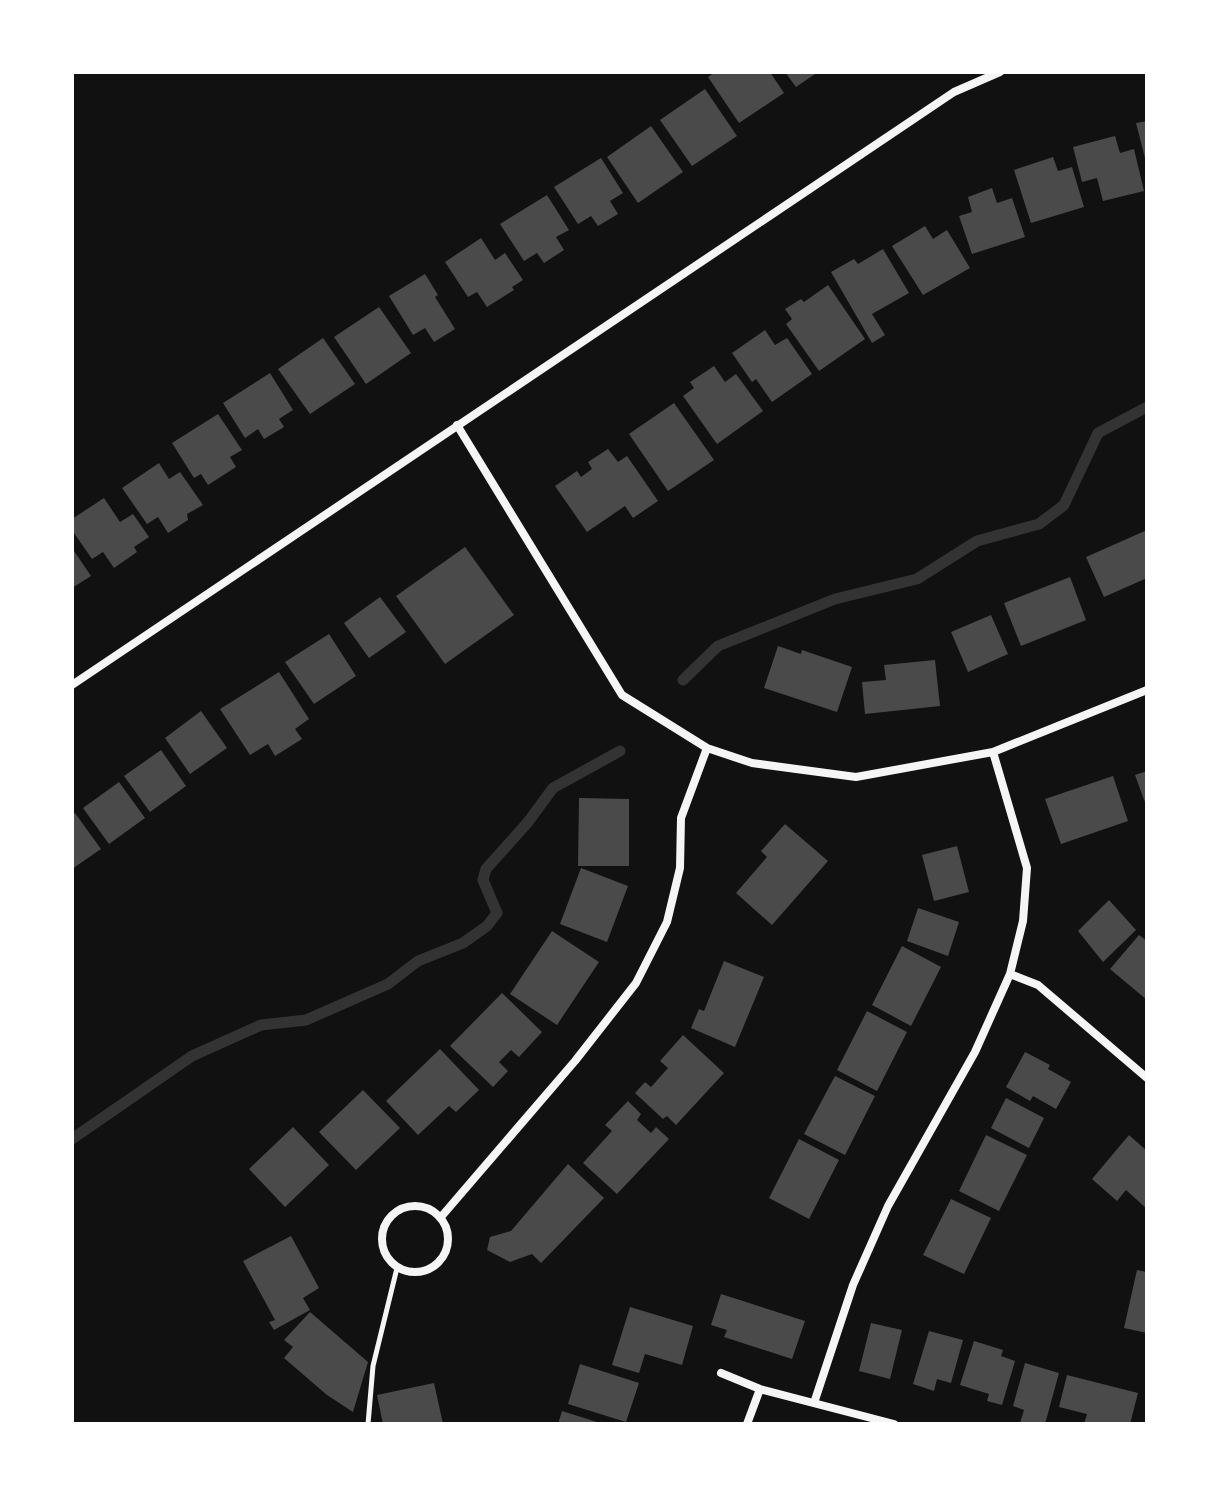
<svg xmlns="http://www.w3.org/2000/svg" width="1219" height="1496" font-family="'Titillium Web',sans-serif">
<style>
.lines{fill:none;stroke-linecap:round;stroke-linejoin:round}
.stream{stroke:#333;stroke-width:11}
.building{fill:#4a4a4a}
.path{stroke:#f5f5f5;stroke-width:5}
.minor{stroke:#f5f5f5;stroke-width:8}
</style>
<rect width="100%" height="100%" fill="#111"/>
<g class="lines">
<!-- stream -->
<path class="stream" d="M683,680l35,-34 117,-47 82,-20 60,-38 62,-17 25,-19 34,-72 49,-26
M72,1139l120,-83 69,-31 45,-5 82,-36 30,-23 45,-18 24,-17 10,-13 -14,-33 3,-11 42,-47 25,-34 67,-37"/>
</g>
<!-- building -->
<path class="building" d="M715,72h55l14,21 -45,30 -31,-46z
M785,72h33l-22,15z
M705,89l32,47 -45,30 -32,-46z
M1147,121v41h-1l-10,-39z
M651,126l32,46 -45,31 -31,-46z
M1115,136l5,17 14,-4 10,42 -41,10 -6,-23 -15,4 -9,-35z
M1053,157l5,14 14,-4 12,40 -53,16 -17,-53z
M601,158l22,35 -13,8 8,13 -20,12 -7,-10 -13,8 -24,-37z
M992,188l5,15 15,-5 13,39 -53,17 -13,-38 13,-4 -4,-15z
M547,195l22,35 -13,7 8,13 -20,13 -7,-10 -13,8 -24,-37z
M925,226l8,13 14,-9 23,38 -47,27 -31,-49z
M481,238l14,22 10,-7 18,27 -11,7 2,3 -27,17 -10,-15 -9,5 -23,-35z
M883,249l26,44 -37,21 13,21 -13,8 -41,-71 23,-13 4,5z
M425,274l13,21 -3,2 20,32 -21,13 -9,-14 -12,7 -24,-39z
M828,285l37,54 -46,32 -33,-47 6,-5 -7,-10 16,-10 3,3z
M379,307l32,46 -45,31 -32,-47z
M765,330l10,15 12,-7 25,36 -40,28 -16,-23 -4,3 -20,-29z
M323,338l32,46 -45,30 -32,-45z
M714,366l11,16 11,-8 27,37 -46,33 -34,-48 11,-8 -4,-6z
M270,373l23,37 -14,9 5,8 -20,12 -6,-10 -13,9 -22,-35z
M674,403l40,57 -46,31 -39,-57z
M218,414l24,36 -12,7 6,10 -28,18 -7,-11 -7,4 -22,-35z
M608,449l10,13 9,-6 31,45 -25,17 -8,-12 -38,26 -32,-46 22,-15 4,6 11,-8 -4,-7z
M159,463l10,16 11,-7 23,33 -16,9 1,6 -20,13 -10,-16 -11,7 -25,-36z
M104,498l16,24 13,-8 16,23 -15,10 3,5 -23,16 -11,-16 -11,7 -20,-29v-11z
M1147,530v48l-43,19 -18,-40z
M465,547l49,68 -69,49 -49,-68z
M72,548l19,28 -19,12z
M1070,577l16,43 -65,26 -17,-43z
M380,597l26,35 -37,26 -25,-35z
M991,615l17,39 -40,18 -17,-40z
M329,634l27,42 -42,28 -29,-42z
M778,646l23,8 1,-4 50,17 -15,45 -73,-24z
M935,660l5,46 -75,8 -3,-32 24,-2 -2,-15z
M279,672l30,47 -14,10 7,10 -27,17 -7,-12 -18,11 -30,-46z
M201,711l26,37 -37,26 -25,-36z
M161,750l25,36 -36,26 -26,-36z
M1147,771v37l-12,-33z
M1113,776l15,45 -67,23 -16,-45z
M119,782l26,36 -36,26 -26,-36z
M579,798l50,1v67h-51z
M75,813l26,36 -29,20v-54z
M785,824l43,37 -56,64 -36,-32 31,-36 -6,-6z
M957,846l12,46 -35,9 -12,-46z
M581,868l47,18 -21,56 -47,-18z
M1109,900l27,30 -33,32 -25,-31z
M918,908l41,14 -11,34 -41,-15z
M552,931l47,31 -42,63 -47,-31z
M1139,935l8,6v59l-37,-31z
M902,946l39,21 -30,59 -39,-21z
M724,961l40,16 -29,70 -44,-19 8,-19 5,2z
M502,993l40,39 -23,25 -8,-7 -12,12 9,9 -15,16 -43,-41z
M867,1011l40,21 -30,59 -40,-21z
M683,1035l41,38 -48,52 -9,-9 -4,3 -28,-26 10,-11 6,5 17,-19 -8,-7z
M440,1049l39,41 -23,22 -7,-6 -31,29 -32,-34z
M1025,1052l25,13 -2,4 23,13 -15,27 -23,-13 -3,5 -24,-14z
M835,1076l40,20 -30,59 -41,-21z
M363,1090l37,38 -44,42 -37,-38z
M1006,1098l38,20 -15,30 -38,-20z
M628,1101l13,13 -4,6 14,13 5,-6 13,12 -52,55 -34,-31 29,-32 -7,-6z
M293,1127l36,38 -44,42 -36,-38z
M986,1135l41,20 -28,56 -40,-20z
M1129,1135l18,16v58l-21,-19 -9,11 -25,-22z
M799,1139l40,21 -30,59 -40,-21z
M568,1164l36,34 -63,65 -9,-9 -22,8 -23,-12 3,-13 21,-6z
M951,1199l40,19 -27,56 -41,-19z
M291,1236l28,52 -16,10 7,12 -36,20 -5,-8 6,-2 -32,-59z
M1137,1270l10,2v61l-23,-5z
M721,1294l84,27 -13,38 -68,-22 3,-7 -16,-5z
M630,1307l63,19 -11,39 -37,-11 -6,19 -27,-8z
M310,1312l58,50 -15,50 -26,-17 -43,-37 9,-11 -9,-7z
M871,1323l31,7 -12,49 -31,-8z
M929,1331l34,9 -12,43 -14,-4 -3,12 -21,-7z
M974,1341l29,9 -2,6 14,5 -13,44 -15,-4 2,-7 -29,-9z
M1025,1363l34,10 -14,51 -25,-1 4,-13 -11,-4z
M580,1364l59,19 -13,39 -58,-18z
M1067,1375l71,18 -8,31h-46l3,-10 -28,-7z
M434,1383l9,41h-60l-6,-29z
M562,1411l38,12v1h-42z"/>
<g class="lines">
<!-- path -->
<path class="path" d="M368,1424l5,-58 24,-98"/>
<!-- minor -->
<path class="minor" d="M457,425l165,270 85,53 45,15 104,14 137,-25 154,-62
M72,685l882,-593 46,-20
M1010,974l28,11 109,93
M382 1239a33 33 0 1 1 66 0a33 33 0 1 1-66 0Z
M441,1217l134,-156 61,-78 31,-61 13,-54 1,-50 26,-70
M721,1373l39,16 134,35
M814,1403l39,-118 35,-79 87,-154 35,-78 13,-53 4,-53 -34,-116
M747,1424l13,-35"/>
</g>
<!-- border -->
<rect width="1219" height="1496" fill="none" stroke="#ffffff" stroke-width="148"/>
</svg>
